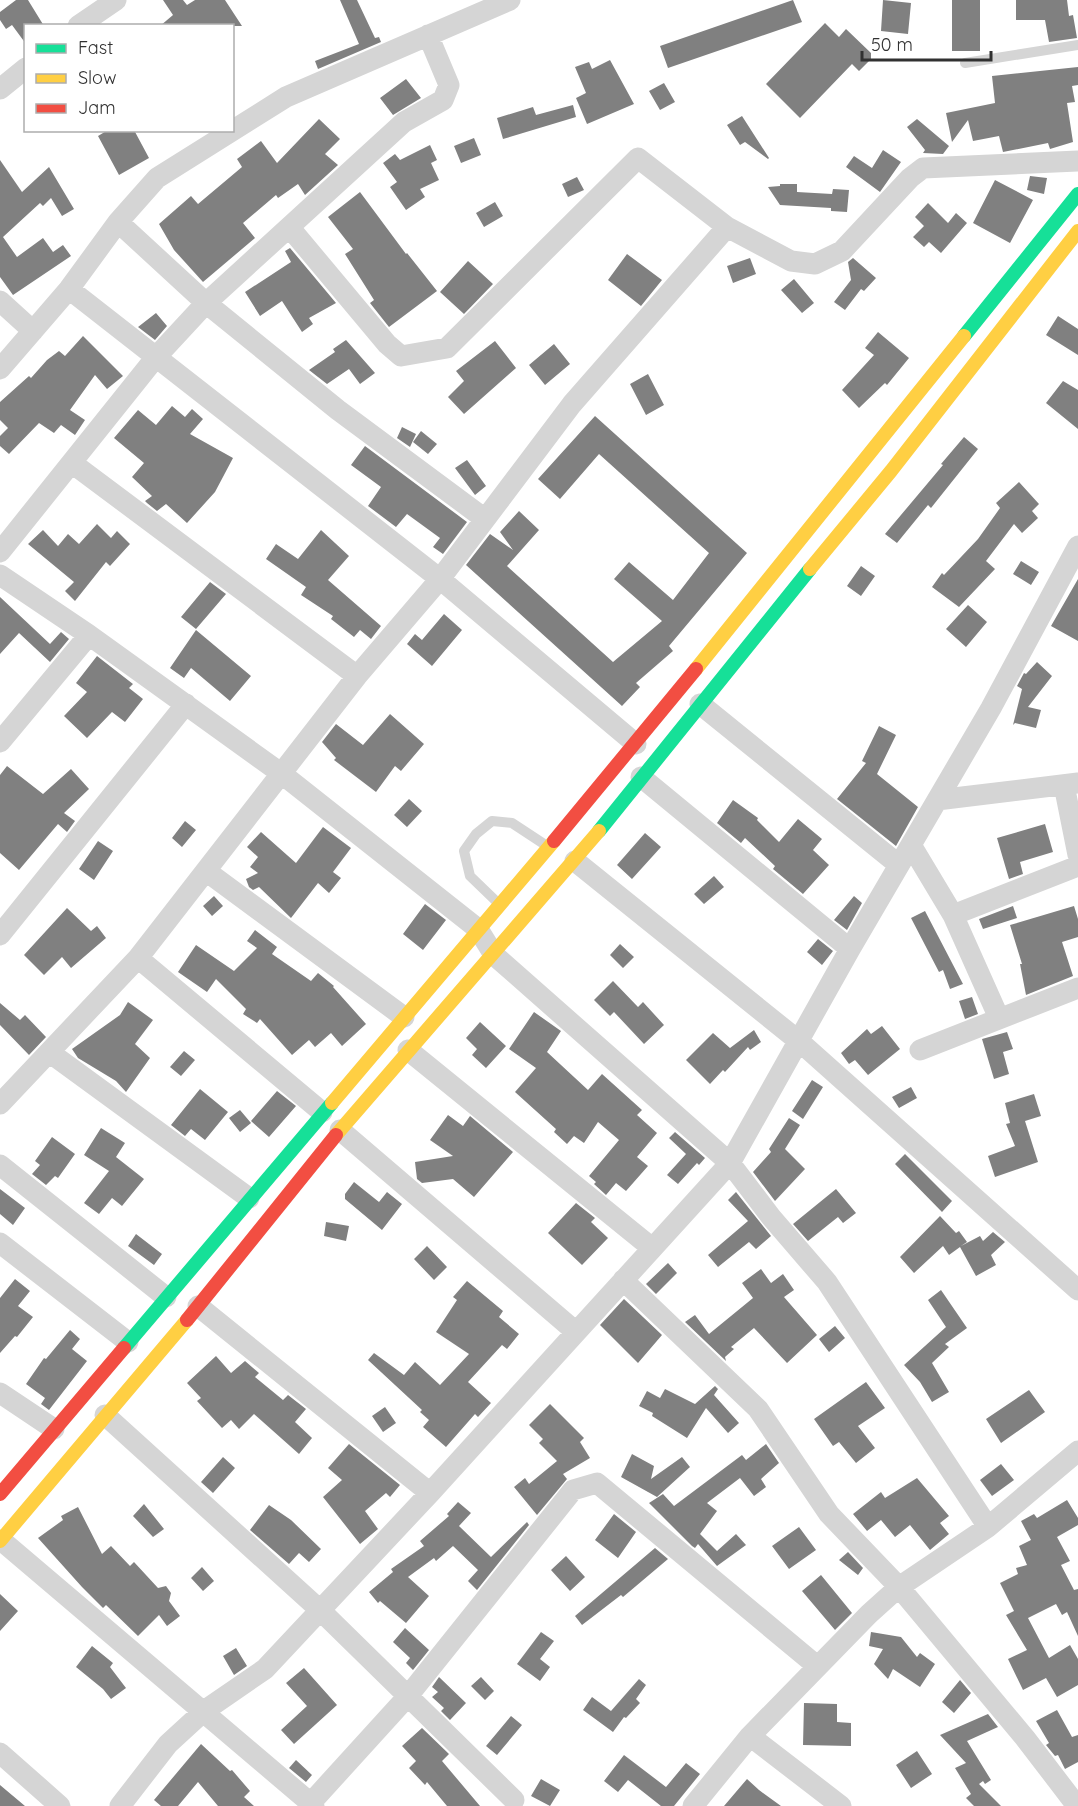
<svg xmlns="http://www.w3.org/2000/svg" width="1078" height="1806" font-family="Quicksand,sans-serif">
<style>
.building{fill:#808080}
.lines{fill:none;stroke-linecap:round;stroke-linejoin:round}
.lane{stroke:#d5d5d5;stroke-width:10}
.street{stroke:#d5d5d5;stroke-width:21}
.fast{stroke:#16e098;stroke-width:14}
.slow{stroke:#ffcf43;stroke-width:14}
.jam{stroke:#f24e42;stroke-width:14}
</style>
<rect width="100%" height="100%" fill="#fff"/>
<!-- building -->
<path class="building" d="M16,0h12l16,26h-18v18l-14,-19 -6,4 -6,-9v-8z
M163,0h20l4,5 8,-5h30l17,26h-82l13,-11z
M340,0h17l18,38 4,-1 2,5 -63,27 -3,-8 44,-17z
M793,0l9,22 -134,46 -8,-22z
M883,0l28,3 -3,31 -27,-3z
M952,0h28v51h-28z
M1016,0h51l2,16 4,-1 4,23 -28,4 -4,-22h-29z
M825,23l14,14 7,-8 25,24v6l-12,12 -7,-7 -52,54 -34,-34z
M610,60l24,44 -47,20 -11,-26 10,-5 -11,-26 14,-5 3,7z
M1078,67v18l-6,1 3,16 -8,1 6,39 -23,7 -2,-6 -45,9 -4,-16 -26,5 -5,-21 -16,22 -6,-29 49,-10 -3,-27z
M406,79l15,19 -28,17 -13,-17z
M664,83l11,19 -15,8 -11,-19z
M573,105l3,12 -73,22 -6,-21 36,-11 3,8z
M742,116l27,42 -1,1 -23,-17 -5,3 -13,-20z
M319,119l21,20 -15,15 13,11 -33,30 -7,-11 -20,14 -2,-3 -33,28 12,15 -52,44 -29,-32 -15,-26 32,-28 7,8 44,-37 -5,-8 24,-18 16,22z
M917,119l32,27 -6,8 -20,-1 2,-3 -18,-23z
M108,130h26l15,28 -30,17 -21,-39z
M474,138l7,17 -20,8 -7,-17z
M430,145l7,15 -6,3 8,17 -19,9 5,8 -19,13 -16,-23 7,-5 -14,-19 12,-9 5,6z
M883,150l18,12 -21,30 -34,-25 8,-11 18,12z
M0,160l22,32 27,-25 25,42 -12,7 -11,-18 -8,8 -3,-3 -37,34 14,20 26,-19 10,14 10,-7 8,11 -58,39 -13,-18z
M1030,176l17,2 -3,16 -17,-4z
M577,177l7,13 -16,7 -6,-13z
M995,180l38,20 -23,43 -37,-20z
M780,184h17v8l35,2 1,-5 16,1 -2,22 -16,-1v-3l-51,-3 -12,-18 12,-1z
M360,192l46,62 1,-1 30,38 -48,36 -19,-24 4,-3 -29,-46 8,-5 -25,-32z
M495,202l8,14 -19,11 -8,-14z
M928,203l20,20 8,-10 11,10 -26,30 -12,-11 -5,5 -11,-10 11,-11 -9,-9z
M290,248l46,55 -27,15 4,6 -11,8 -20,-31 -22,15 -15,-24 46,-30 -6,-11z
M627,254l35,26 -21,26 -33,-26z
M750,258l6,16 -23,9 -6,-17z
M853,258l23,20 -12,13 -3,-2 -16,21 -11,-8 17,-22 -3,-18z
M468,261l25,23 -29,30 -24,-22z
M794,279l20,24 -12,10 -21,-23z
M156,313l11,13 -12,14 -17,-13z
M1058,316l20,13v26l-32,-20z
M878,332l31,26 -22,27 -2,-2 -26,25 -17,-18 32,-35 -9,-7z
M83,336l40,40 -16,13 -12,-14 -25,35 15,10 -10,15 -14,-10 -7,8 -15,-10 -30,31 -9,-8v-10l8,-8 -8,-8v-18l29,-26 2,2 16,-18 12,-9 6,5z
M346,340l29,33 -15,11 -11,-15 -22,15 -18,-14 26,-18 -2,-3z
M495,341l21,27 -52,46 -16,-17 16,-16 -8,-10z
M554,344l16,20 -25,21 -16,-20z
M648,374l16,31 -18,10 -16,-31z
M1063,381l15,9v39l-32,-26z
M172,406l13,11 7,-8 11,10 -13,15 43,24 -18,34 -28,31 -21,-19 -9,7 -10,-8 -2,-2 7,-5 -20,-19 12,-14 -30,-25 24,-28 18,15z
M595,416l152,137 -78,93 4,5 -37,32 4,4 -18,19 -156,-141 24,-31 23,16 -13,-18 19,-21 20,19 -32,36 106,96 49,-41 -48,-42 15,-17 44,38 36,-47 -110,-99 -39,45 -22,-20z
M402,427l14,7 -6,13 -13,-9z
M421,431l16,13 -9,10 -15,-12z
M964,437l14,12 -47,59 -3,-3 -31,38 -12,-9 58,-69 -2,-1z
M365,446l102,76 -24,32 -10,-7 7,-9 -33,-24 -11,13 -28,-21 13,-19 -30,-22z
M467,460l19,26 -11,9 -20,-27z
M1019,482l20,22 -7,7 6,7 -16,15 -8,-9 -28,37 9,8 -36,38 -27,-20 10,-14 2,2 34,-36 22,-31 -4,-5z
M97,524l14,14 6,-7 13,13 -20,22 -4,-4 -31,39 -10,-10 9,-9 -46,-38 15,-14 15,16 10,-12 11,10z
M321,530l28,26 -21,24 53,46 -10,13 -11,-9 -6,7 -23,-18 2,-3 -32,-21 5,-8 -40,-28 10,-15 22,15z
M1021,561l18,11 -8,13 -18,-11z
M861,566l14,10 -14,20 -14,-10z
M1078,579v62l-27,-15z
M210,582l16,12 -30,35 -15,-12z
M0,597l50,47 11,-12 8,7 -19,23 -31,-29 -19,21z
M968,605l19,17 -21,25 -20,-18z
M444,614l18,16 -30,36 -25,-22 8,-10 7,6z
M196,630l55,46 -21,25 -39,-33 -7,10 -14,-10z
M97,656l36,28 -4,4 14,11 -18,23 -13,-10 -25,26 -23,-22 23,-24 -11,-9z
M1037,662l15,14 -24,31 13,3 -5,18 -21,-5 -2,2 9,-36 -5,-3 7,-13 2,1z
M390,714l34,30 -23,27 -6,-5 -19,26 -42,-32 2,-2 -14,-16 14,-18 27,21z
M879,726l17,9 -19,39 41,33 -22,39 -59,-47 29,-36 -4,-2z
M7,766l36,28 28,-25 18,20 -25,24 11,8 -8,11 -9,-8 -39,46 -19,-17v-78z
M409,799l13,12 -15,16 -13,-12z
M733,800l25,18 -1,2 22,22 19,-23 24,20 -9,11 16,15 -26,29 -30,-25 2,-3 -30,-28 -4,5 -24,-20z
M185,821l11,9 -14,17 -10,-9z
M1045,824l8,28 -33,10 3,12 -14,5 -12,-41z
M323,827l28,21 -18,24 8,6 -12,15 -11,-10 -27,35 -32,-31 -6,3 -4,-3 -3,-8 12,-6 -8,-6 8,-10 -11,-10 14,-15 35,31z
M645,833l16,14 -29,32 -15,-14z
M98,841l15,10 -19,29 -15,-11z
M714,876l10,11 -20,17 -10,-10z
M214,896l9,10 -11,10 -9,-10z
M854,896l8,7 -15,27 -13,-10z
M425,904l21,16 -23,30 -20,-16z
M1013,906l4,12 -34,11 -4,-10z
M1074,906l4,13v18l-16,5 11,34 -47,19 -6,-31h2l-12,-39z
M67,908l24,23 6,-5 9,12 -35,30 -9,-11 -18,18 -20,-20z
M925,911l38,73 -13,5 -7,-19 -4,2 -28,-54z
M255,930l22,17 -5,7 39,27 7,-8 16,13 -1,1 33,37 -24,22 -11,-13 -16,14 -6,-7 -17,15 -32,-36 -3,4 -14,-9 3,-5 -30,-30 -9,13 -29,-20 18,-27 38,26 23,-23 -10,-7z
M818,939l15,12 -11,14 -15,-13z
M620,944l14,13 -11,11 -13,-13z
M613,981l25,26 5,-5 21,23 -20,19 -30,-32 -4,4 -16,-16z
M972,997l6,17 -13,5 -6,-18z
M128,1002l25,18 -18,24 15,14 -24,34 -10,-11 -38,-23 -6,-9 48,-34z
M0,1003l20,17 5,-5 21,22 -17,18 -29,-30z
M534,1012l27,19 -14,21 41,38 14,-16 40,36 -5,5 20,18 -20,24 11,9 -22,25 -10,-8 -10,12 -12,-11 2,-2 -7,-6 30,-36 -21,-18 -14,21 -10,-7 -7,8 -13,-12 2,-3 -41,-37 21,-24 -27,-19z
M480,1022l26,24 -20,22 -14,-13 5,-6 -11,-11z
M882,1026l18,23 -32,26 -13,-15 -6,4 -8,-11 26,-24 4,5z
M754,1030l7,12 -11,8 -2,-3 -23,25 -2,-2 -13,14 -24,-24 27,-27 17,15z
M1007,1032l6,17 -10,3 6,22 -15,5 -12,-40z
M184,1051l11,9 -14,16 -11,-9z
M812,1080l11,7 -20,32 -11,-8z
M911,1087l6,11 -18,10 -7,-11z
M200,1089l28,23 -23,28 -14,-11 -6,7 -14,-11z
M277,1091l19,15 -27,31 -18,-16z
M1034,1094l7,22 -16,5 13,41 -43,15 -7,-21 27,-10 -9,-22 4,-1 -5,-20z
M240,1110l11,13 -11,9 -11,-14z
M448,1115l15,11 7,-10 43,36 -39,45 -21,-18 -31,4 -5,-4 -2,-17 38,-6 -23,-16z
M789,1118l11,7 -15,24 20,20 -30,32 -22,-29 18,-20 -2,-3z
M101,1128l24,15 -9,14 28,22 -22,27 -10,-8 -13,16 -15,-11 25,-32 -25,-16z
M675,1132l30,26 -6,7 -2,-2 -19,21 -11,-9 19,-21 -17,-16z
M52,1137l23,17 -17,24 -3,-2 -9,9 -14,-11 8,-9 -5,-4z
M905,1154l47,47 -10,11 -47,-48z
M354,1182l25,20 8,-10 15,12 -20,26 -37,-31v-5z
M0,1189l25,19 -12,17 -13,-11z
M836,1189l20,24 -13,10 -5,-6 -30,24 -15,-17z
M736,1192l35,44 -15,13 -7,-7 -31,25 -10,-12 40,-34 -20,-21z
M576,1203l19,15 -4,4 17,16 -26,27 -34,-32z
M940,1216l16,17 3,-2 8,11 -6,4 19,-10 3,5 10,-9 12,10 -14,13 5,10 -20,11 -16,-29 -11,8 -6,-9 -29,27 -14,-16z
M326,1222l23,4 -3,15 -22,-5z
M136,1234l26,20 -8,11 -26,-19z
M427,1246l20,21 -13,13 -20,-21z
M668,1263l9,10 -21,21 -10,-10z
M761,1269l10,14 12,-9 11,16 -10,7 33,38 -30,28 -33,-35 -23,19 3,2 -9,8 1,4 -41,-39 10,-7 14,19 44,-36 -11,-15z
M15,1279l15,12 -12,15 15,11 -16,20 -2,-1 -15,17v-55z
M467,1281l36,30 -4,6 20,17 -12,15 -5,-4 -34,37 23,21 -13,14 -3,-3 -29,33 -23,-20 6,-7 -9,-8 2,-2 -54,-50 6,-7 30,22 11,-13 25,23 29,-31 -33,-22 21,-32 -4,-3z
M941,1290l26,38 -22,16 4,3 -17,16 17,29 -17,10 -12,-20 -16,-17 42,-38 -18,-27z
M624,1299l38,36 -24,28 -38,-38z
M835,1326l10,12 -16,14 -10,-13z
M70,1330l10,9 -8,10 15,12 -38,49 -8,-6 4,-6 -19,-14 18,-26 2,1z
M216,1356l15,17 14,-12 14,12 -4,4 28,23 5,-5 18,14 -11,13 17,16 -13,16 -45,-40 -15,15 -8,-9 -9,8 -25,-27 4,-3 -14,-15z
M866,1382l19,26 -27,18 17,22 -19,15 -17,-21 -6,4 -19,-27z
M715,1386l3,3 -4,6 25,28 -11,10 -22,-25 -19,30 -35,-22 1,-3 -14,-7 8,-15 13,7 5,-9 30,15z
M1029,1390l16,22 -44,31 -15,-24z
M550,1404l34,34 -4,4 10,16 -27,16 4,5 -30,36 -23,-28 11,-9 4,6 28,-23 -18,-18 4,-4 -14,-14z
M385,1407l11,16 -13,9 -11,-16z
M349,1444l51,41 -10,12 -4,-4 -21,18 13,18 -18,15 -37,-47 19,-17 -14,-12z
M766,1444l13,19 -18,16 5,8 -12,9 -14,-18 -33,25 10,8 -17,23 17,17 19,-17 10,11 -29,21 -19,-22 -3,4 -3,-2 -43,-43 14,-9 11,12 68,-51 4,5z
M632,1454l22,12 -3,13 31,-22 8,10 -33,30 -36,-20z
M223,1457l12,11 -22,25 -12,-11z
M1001,1464l13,16 -22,16 -12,-16z
M917,1478l32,38 -9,7 9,11 -19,16 -20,-25 -15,12 -14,-17 -14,11 -14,-17 28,-22 4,6z
M1067,1500l11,18v7l-21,12 13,24 -9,4 13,25 4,-1v47l-11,-24 -5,3 -6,-11 -28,14 21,40 21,-13 8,14v26l-21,12 -11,-19 -23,12 -15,-31 19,-9 -21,-35 8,-4 -14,-28 18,-9 -2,-6 11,-3 -8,-19 12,-6 -10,-19 13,-7 3,4z
M458,1502l13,11 -12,13 32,31 36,-35 2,3 -52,65 -9,-9 10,-11 -25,-24 -17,15 -2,-3 -26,19 21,19 -23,27 -26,-22 -2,2 -9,-11 24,-20 -2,-3 33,-23 -4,-5 29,-25 -2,-2z
M144,1504l20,25 -11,8 -20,-21z
M269,1505l22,15 30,29 -12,13 -10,-9 -10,11 -39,-34z
M78,1507l24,47 9,-8 19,20 4,-4 24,26 8,-2 5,7 -2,8 11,15 -13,10 -8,-11 -21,21 -32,-31 -3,3 -21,-21 -44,-49 25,-18 -2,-4z
M614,1514l22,18 -18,26 -23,-18z
M799,1527l17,23 -27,19 -17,-23z
M655,1548l13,11 -45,38 -2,-2 -39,30 -7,-9z
M848,1552l15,16 -5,7 -19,-15z
M566,1556l19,21 -15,14 -19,-21z
M202,1567l12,14 -11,10 -12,-13z
M821,1575l31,38 -17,17 -33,-39z
M0,1594l18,17 -18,20z
M405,1628l24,22 -16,20 -7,-7 4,-5 -17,-16z
M541,1632l13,9 -14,18 10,8 -10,14 -23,-17z
M871,1632l30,5 16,20 3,-4 15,11 -15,23 -27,-18 -5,10 -14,-15 9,-15 -14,-3z
M92,1646l21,17 -3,4 16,21 -15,11 -8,-10 -27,-22z
M236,1648l11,18 -13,9 -11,-19z
M304,1668l33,37 -43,39 -13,-14 26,-24 -21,-23z
M439,1677l27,26 -16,17 -9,-9 3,-3 -12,-11 6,-5 -6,-5z
M481,1677l13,14 -9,9 -14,-14z
M639,1679l7,6 -10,14 4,4 -14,15 -2,-1 -11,15 -30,-22 9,-13 19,14z
M960,1680l11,13 -17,20 -12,-11z
M804,1703l33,1v18l14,1v23l-48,-1z
M1057,1710l15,27 6,-2v27l-13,7 -7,-14 -3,1 -9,-11 3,-2 -13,-22z
M988,1714l10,13 -31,14 24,39 -6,4 -2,-3 -4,3 22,22h-27l-8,-8 5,-4 -16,-26 11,-5 -26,-28z
M511,1716l11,9 -25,30 -11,-9z
M422,1728l27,26 -7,7 38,45h-33l-20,-24 -2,3 -16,-17 7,-7 -14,-15z
M201,1744l29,27 2,-1 18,21 -6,6 10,9h-36l-20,-24 -20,24h-17l-7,-6z
M917,1751l15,23 -21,14 -15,-23z
M624,1755l42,32 20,-24 14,11 -26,32h-13l-33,-26 -10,12 -14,-11z
M296,1760l16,15 -6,7 -17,-14z
M541,1779l19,11 -10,16 -19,-10z
M747,1779l12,11 22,16h-57z
M0,1785l25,21h-25z"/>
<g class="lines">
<!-- lane -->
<path class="lane" d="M965,63l113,-18
M498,903l-28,-27 -6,-25 12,-17 16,-13 20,2 35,23"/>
<!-- street -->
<path class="street" d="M78,26l38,-26
M0,89l26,-21
M118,222l88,81 132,107 147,109
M290,228l97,116 14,12 46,-8 191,-190 89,69 64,34 24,3 27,-13 68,-73 13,-10 155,-7
M69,289l371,290 196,165
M0,301l33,30
M0,369l69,-80 49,-67 39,-44 129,-81 224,-97
M72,463l285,213
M0,552l156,-195 50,-54 198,-181 39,-22 6,-15 -21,-50
M0,575l89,60 193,139 196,155 16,26 236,208 41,54 56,65 161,245
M700,704l199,161
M0,742l89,-107
M641,777l209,172
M1064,785l14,70
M937,800l141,-17
M911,845l42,70 46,103
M575,861l225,181 278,248
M206,871l198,146
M953,915l125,-49
M0,935l186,-231
M138,958l184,154
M408,1050l244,198
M920,1050l158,-62
M49,1052l200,146
M0,1104l138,-146 219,-282 83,-97 132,-175 155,-177
M340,1130l236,202
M0,1165l166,132
M0,1243l128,99
M623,1280l135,129 71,105 70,73 126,151 52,68
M198,1306l232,187
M0,1393l54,36
M105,1415l215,195 194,190
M1,1540l313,266
M750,1736l91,70
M0,1753l60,53
M120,1806l48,-62 36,-33 61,-42 165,-176 300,-330 120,-214 141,-241 87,-162
M308,1806l100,-110 165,-206 24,-7 220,183
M693,1806l57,-70 119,-122 30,-27 89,-60 90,-76"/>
<!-- fast -->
<path class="fast" d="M964,336l114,-142
M599,831l211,-262
M124,1348l208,-245"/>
<!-- slow -->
<path class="slow" d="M810,569l81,-98 187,-240
M696,669l268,-333
M332,1103l222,-262
M336,1135l263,-304
M0,1541l187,-221"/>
<!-- jam -->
<path class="jam" d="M554,841l142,-172
M187,1320l149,-185
M0,1494l124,-146"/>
</g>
<!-- legend -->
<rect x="24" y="24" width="210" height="108" fill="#ffffff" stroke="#adadad" stroke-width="1.5"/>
<rect x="36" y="44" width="30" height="9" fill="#16e098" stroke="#adadad" stroke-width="1.5"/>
<text x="78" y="54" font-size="18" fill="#313131">Fast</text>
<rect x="36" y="74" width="30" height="9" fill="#ffcf43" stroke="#adadad" stroke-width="1.5"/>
<text x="78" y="84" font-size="18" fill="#313131">Slow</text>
<rect x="36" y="104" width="30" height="9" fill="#f24e42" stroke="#adadad" stroke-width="1.5"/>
<text x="78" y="114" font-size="18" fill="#313131">Jam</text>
<!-- scale -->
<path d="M862 51v9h129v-9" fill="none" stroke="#313131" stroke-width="3"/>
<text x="871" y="51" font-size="18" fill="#313131" stroke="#ffffff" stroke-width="4.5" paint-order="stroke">50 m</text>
</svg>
